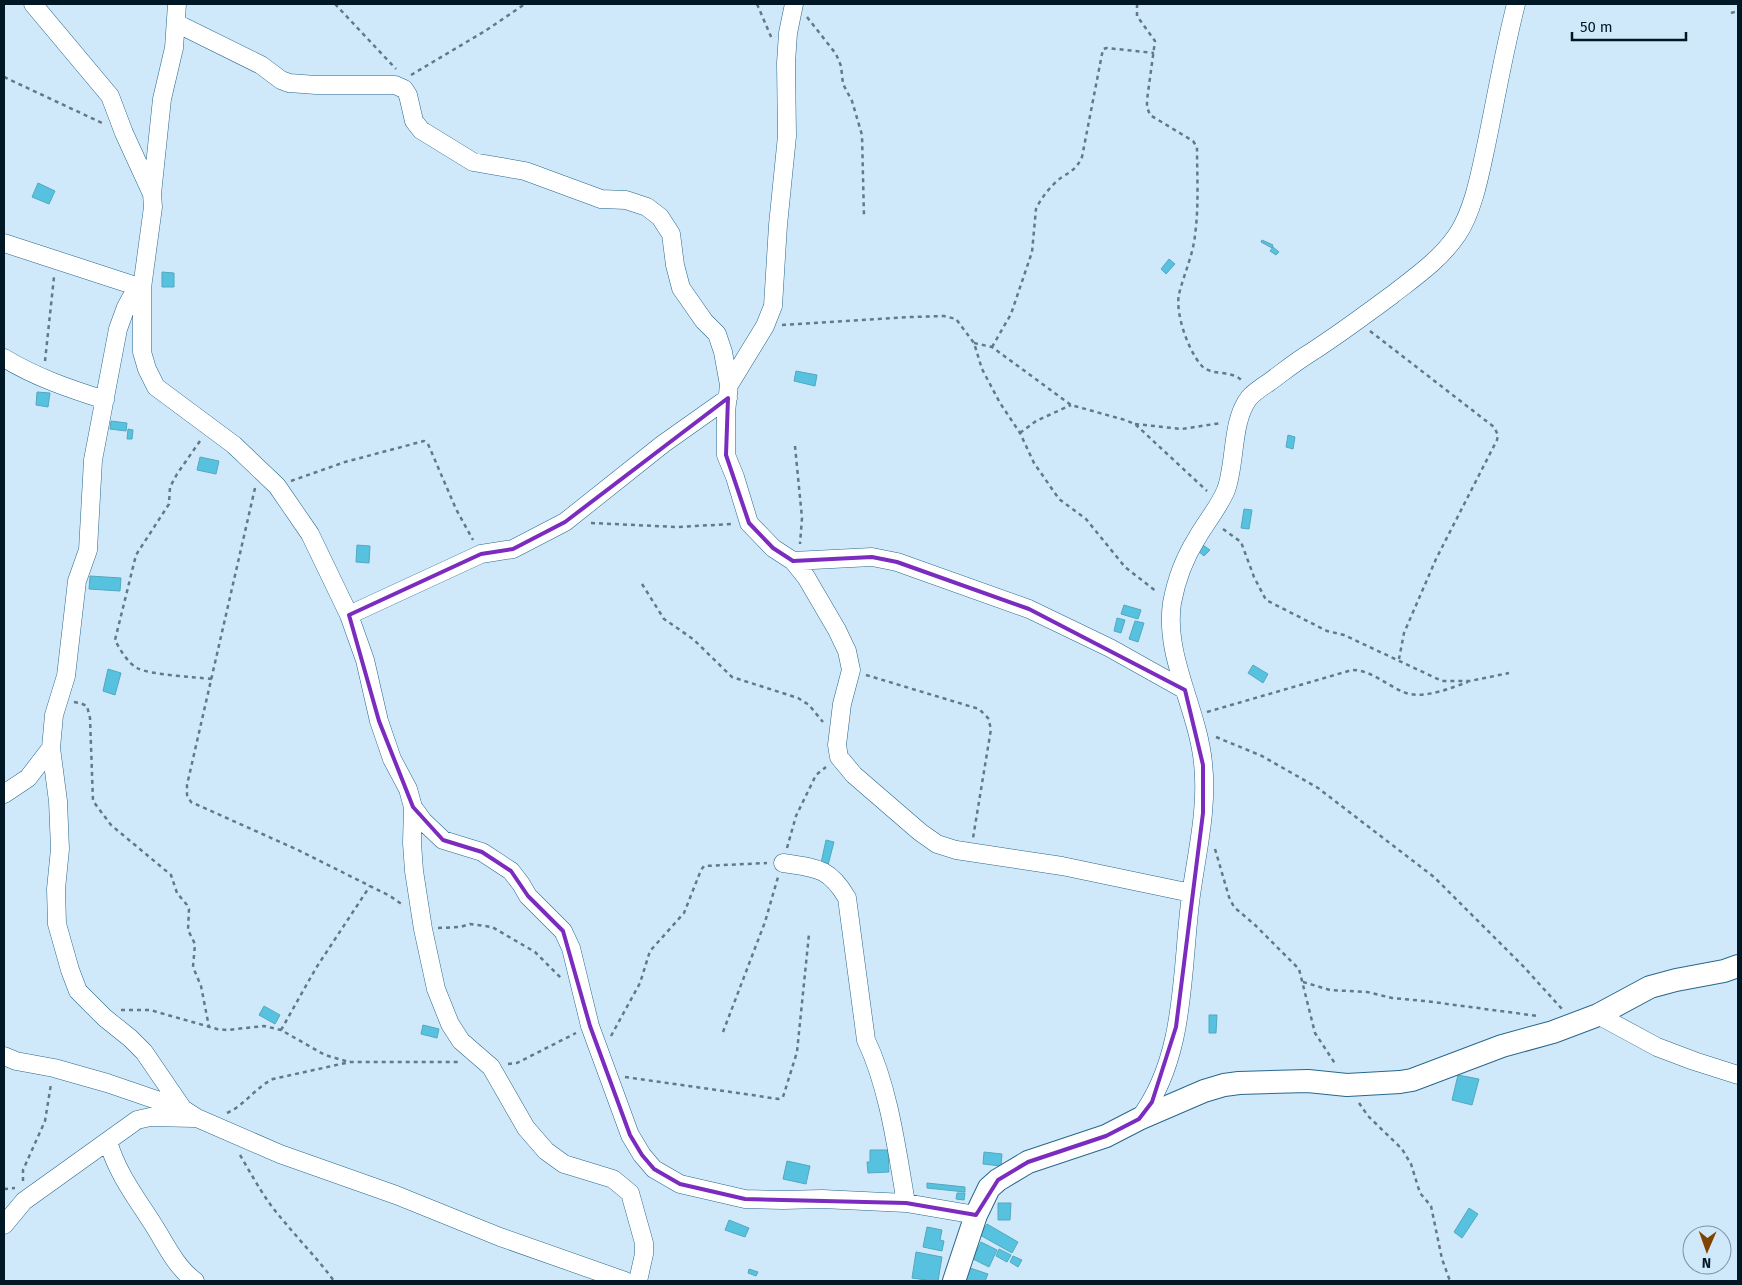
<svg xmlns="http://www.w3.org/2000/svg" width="1742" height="1285" font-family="'Fira Sans',sans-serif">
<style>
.building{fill:#57c2df;stroke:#53a8bf}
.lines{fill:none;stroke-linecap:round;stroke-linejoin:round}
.minor-casing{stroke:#27678d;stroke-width:19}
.tertiary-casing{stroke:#27678d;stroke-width:24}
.path{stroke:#617988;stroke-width:2.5;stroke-dasharray:4 4;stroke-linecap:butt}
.minor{stroke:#fff;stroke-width:18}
.tertiary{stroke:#fff;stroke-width:22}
.marked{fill:none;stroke:#7b2cbf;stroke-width:4;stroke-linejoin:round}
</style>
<rect width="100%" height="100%" fill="#d0e9fa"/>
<!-- building -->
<path class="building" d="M38,183l17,8 -6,13 -17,-7z
M1262,240l11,5 -1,3 -11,-6z
M1273,247l6,5 -3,3 -6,-4z
M1169,259l6,5 -9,10 -5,-5z
M162,272l12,1v14h-12z
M796,371l21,4 -2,11 -21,-5z
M37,392l13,1 -2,14 -12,-2z
M111,421l16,2 -1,8 -16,-2z
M128,429l5,1 -1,9h-5z
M1288,435l7,2 -2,12 -7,-2z
M200,457l19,4 -3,13 -19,-4z
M1244,509l8,1 -3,19 -8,-1z
M357,545l13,1 -1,17 -13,-1z
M1203,545l7,5 -6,6 -6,-5z
M90,576l31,2 -1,13 -31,-2z
M1124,605l17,5 -3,9 -17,-5z
M1117,618l8,2 -4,13 -7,-2z
M1135,621l9,2 -6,19 -9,-3z
M1253,665l15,9 -5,9 -15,-10z
M108,669l13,4 -6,22 -12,-4z
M826,840l8,2 -6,23 -7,-2z
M264,1006l16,9 -5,9 -16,-9z
M1209,1015h8l-1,18h-7z
M423,1025l16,4 -2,9 -16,-4z
M1458,1075l21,4 -7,26 -20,-5z
M870,1150h18l1,22 -21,1 -1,-11h3z
M984,1152l18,2 -1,12 -18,-2z
M787,1161l23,5 -4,18 -23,-5z
M927,1183l38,4v5l-38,-4z
M957,1193h8l-1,7 -8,-1z
M998,1203h13l-1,17h-12z
M1469,1208l9,6 -16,24 -8,-6z
M729,1220l20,8 -4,9 -20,-7z
M987,1224l31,18 -6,11 -32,-18z
M927,1227l15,3 -2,10 4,1 -2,10 -19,-4z
M981,1242l16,8 -8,17 -16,-8z
M999,1249l12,6 -4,7 -11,-6z
M916,1252l26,5 -4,24h-12v-1l-14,-2z
M1013,1256l9,4 -4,7 -8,-5z
M970,1268l18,6 -3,7h-20z
M749,1269l9,3 -2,4 -8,-3z"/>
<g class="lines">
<!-- minor casing -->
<g class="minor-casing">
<path id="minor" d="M33,4l77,92 14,37 28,61 1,13 -11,81v64l5,17 9,18 78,58 43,41 33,48 39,81 16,45 14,61 13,38 16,30 5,18 -1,36 2,28 9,58 13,60 14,35 11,17 30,26 35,61 20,23 18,13 49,15 17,14 14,50v11l-6,27
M794,4l-6,29 -2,30 1,73 -9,89 -5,81 -8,20 -36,59 -3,27v43l9,22 14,46 24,25 20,13 13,16 31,53 10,21 4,19 -9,34 -5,41 2,12 15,18 66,57 17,12 19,6 106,16 129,27
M176,23l85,42 20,15 8,3 27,2h79l9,4 4,6 6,26 7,9 52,32 52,9 76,28 25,1 21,7 13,10 11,17 4,31 6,23 23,33 13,13 6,18 6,33
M152,194l10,-95 12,-51 3,-44
M4,243l138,45
M137,287l-11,20 -8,22 -25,131 -5,90 -11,31 -11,95 -12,39 -3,33 7,53 2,48 -4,40 1,35 13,46 8,21 27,27 25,20 14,14 39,57
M4,358c31,19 66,31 101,42
M793,561l79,-4 25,5 132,47 81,39 75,42
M349,615l132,-61 32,-5 52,-27 98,-78 65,-46
M4,794l24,-16 23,-30
M413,807l10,14 20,19 39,12 29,19 10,13 7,12 35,35 8,17 19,78 40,109 12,20 12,14 26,15 65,15 38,1 39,-1 84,4 70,12
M783,863c33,5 46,4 64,35l19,142c23,48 31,111 40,163
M1598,1015l59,32 37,14 44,14
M4,1056l12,5 38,7 53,15 76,26 14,9 83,36 116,41 104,42 125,44
M1139,1119c48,-63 42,-150 52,-224 6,-44 17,-87 12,-132 -5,-53 -39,-107 -31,-160 4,-22 13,-46 25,-65 9,-16 22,-31 29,-48 10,-27 5,-69 23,-92 5,-6 13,-11 19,-15 14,-10 27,-21 42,-30 28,-18 55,-38 82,-58 23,-18 48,-35 65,-60 16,-23 23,-61 29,-89 10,-48 18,-95 30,-142
M108,1141c9,33 30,59 48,88 11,18 21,39 39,52
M4,1225l20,-24 113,-81 13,-3 44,1"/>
</g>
<!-- tertiary casing -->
<g class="tertiary-casing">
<path id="tertiary" d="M954,1281l22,-66 13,-27 9,-8 30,-18 78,-26 33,-17 65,-28 20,-6 15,-2 69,-2 39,4 53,-3 12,-2 90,-34 51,-14 45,-17 52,-28 26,-7 48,-9 14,-5"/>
</g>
<!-- path -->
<path class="path" d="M335,4l61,65
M757,4l15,35
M1137,4v12l18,25 -8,59v7l3,8 43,26 4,6c0,29 2,59 -2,88 -2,20 -11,39 -16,59 -4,19 9,56 22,71 10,12 31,4 41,16
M1731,13l7,-2
M807,17l29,37 5,12 2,18 9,17 10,34 2,82
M411,75l74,-44 40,-27
M4,77l98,46
M782,325l128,-8 34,-1 12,3 18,24 8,26 18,34 20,30 14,30 25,36 27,20 39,48 32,25
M1370,331l124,96 4,8 -1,5 -61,119 -32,74 -5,26
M974,343l18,4 79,58 54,15 10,4 72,67
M992,347l19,-33 21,-62 4,-43c5,-11 16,-25 26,-32 10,-6 15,-9 20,-20l21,-108 4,-1 47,5
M45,361l9,-84
M1135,424l47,5 39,-6
M1020,433l16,-12 35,-16
M200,441l-23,33 -7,13 -1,17 -33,51 -21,85c5,10 13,23 22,28 13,7 58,9 75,11
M795,446l7,72 -2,26
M291,481l54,-19 79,-21 4,3 28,65 17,31
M255,488l-68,297v10l4,7 107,48 92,46 13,9
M591,523l86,4 55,-3
M1223,529l18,13 13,35 12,23 61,31 17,4 98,46h28l39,-8
M642,584l22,35 29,20 39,38 66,21 11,7 14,17
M866,675l113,34 9,9 3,11 -18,109
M74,702l6,1 7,3 3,12 3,83 18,24 60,50 6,18 10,12 2,4 -1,21 7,14 -2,23 8,19 8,41
M1207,712l145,-42c20,0 35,16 54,23 20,6 44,-5 62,-11
M1216,737l46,19 56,32 116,89 89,89 39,43
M787,848l9,-32 20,-41 10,-8
M1215,849l14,48 5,10 21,18 44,44 16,64 21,32
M438,928l22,-1 10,-3 22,3 43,25 27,27
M1303,982l27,8 37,2 25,6 33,3 113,15
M121,1010h29l67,19 10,1 37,-4 17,4 44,25 24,7
M281,1030l35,-62 54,-82
M723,1032l42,-110 13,-45
M611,1036l29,-53 10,-32 34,-38 17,-43 3,-4 63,-3
M508,1064l9,-1 59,-30
M625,1077l127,18 26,4 5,-2 14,-45 12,-118
M1359,1103l9,13 34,33 9,15 9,29 11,13 11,53 8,22
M227,1113c18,-8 29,-26 46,-34l77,-17h111
M240,1155c13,22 25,45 42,64 17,21 36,40 52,62
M23,1181v-11l22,-49 6,-37
M4,1189l11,-1"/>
<!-- minor -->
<use href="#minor" class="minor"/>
<!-- tertiary -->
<use href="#tertiary" class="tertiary"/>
</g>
<!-- marked area -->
<path class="marked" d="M728,398l-2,57 23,68 24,25 20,13 79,-4 25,5 132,47 156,81 18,75v48l-27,214 -24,75 -13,17 -33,17 -78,26 -30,18 -22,35 -70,-12 -161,-4 -65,-15 -26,-15 -12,-14 -12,-20 -40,-109 -27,-95 -35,-35 -17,-25 -29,-19 -39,-12 -30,-33 -34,-86 -30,-106 132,-61 32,-5 52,-27z"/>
<!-- border -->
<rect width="1742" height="1285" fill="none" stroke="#001726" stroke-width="10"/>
<!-- north arrow -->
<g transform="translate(1707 1250) rotate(182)"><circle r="24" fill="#d0e9fa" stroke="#7d95a5"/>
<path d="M0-4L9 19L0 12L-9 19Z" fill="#814400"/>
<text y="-8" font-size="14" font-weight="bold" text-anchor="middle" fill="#001726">N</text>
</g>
<!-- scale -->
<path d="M1572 32v8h114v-8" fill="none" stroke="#001726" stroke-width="2.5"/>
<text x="1580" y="32" font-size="15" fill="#001726" stroke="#d0e9fa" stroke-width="4" paint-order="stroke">50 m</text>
</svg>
